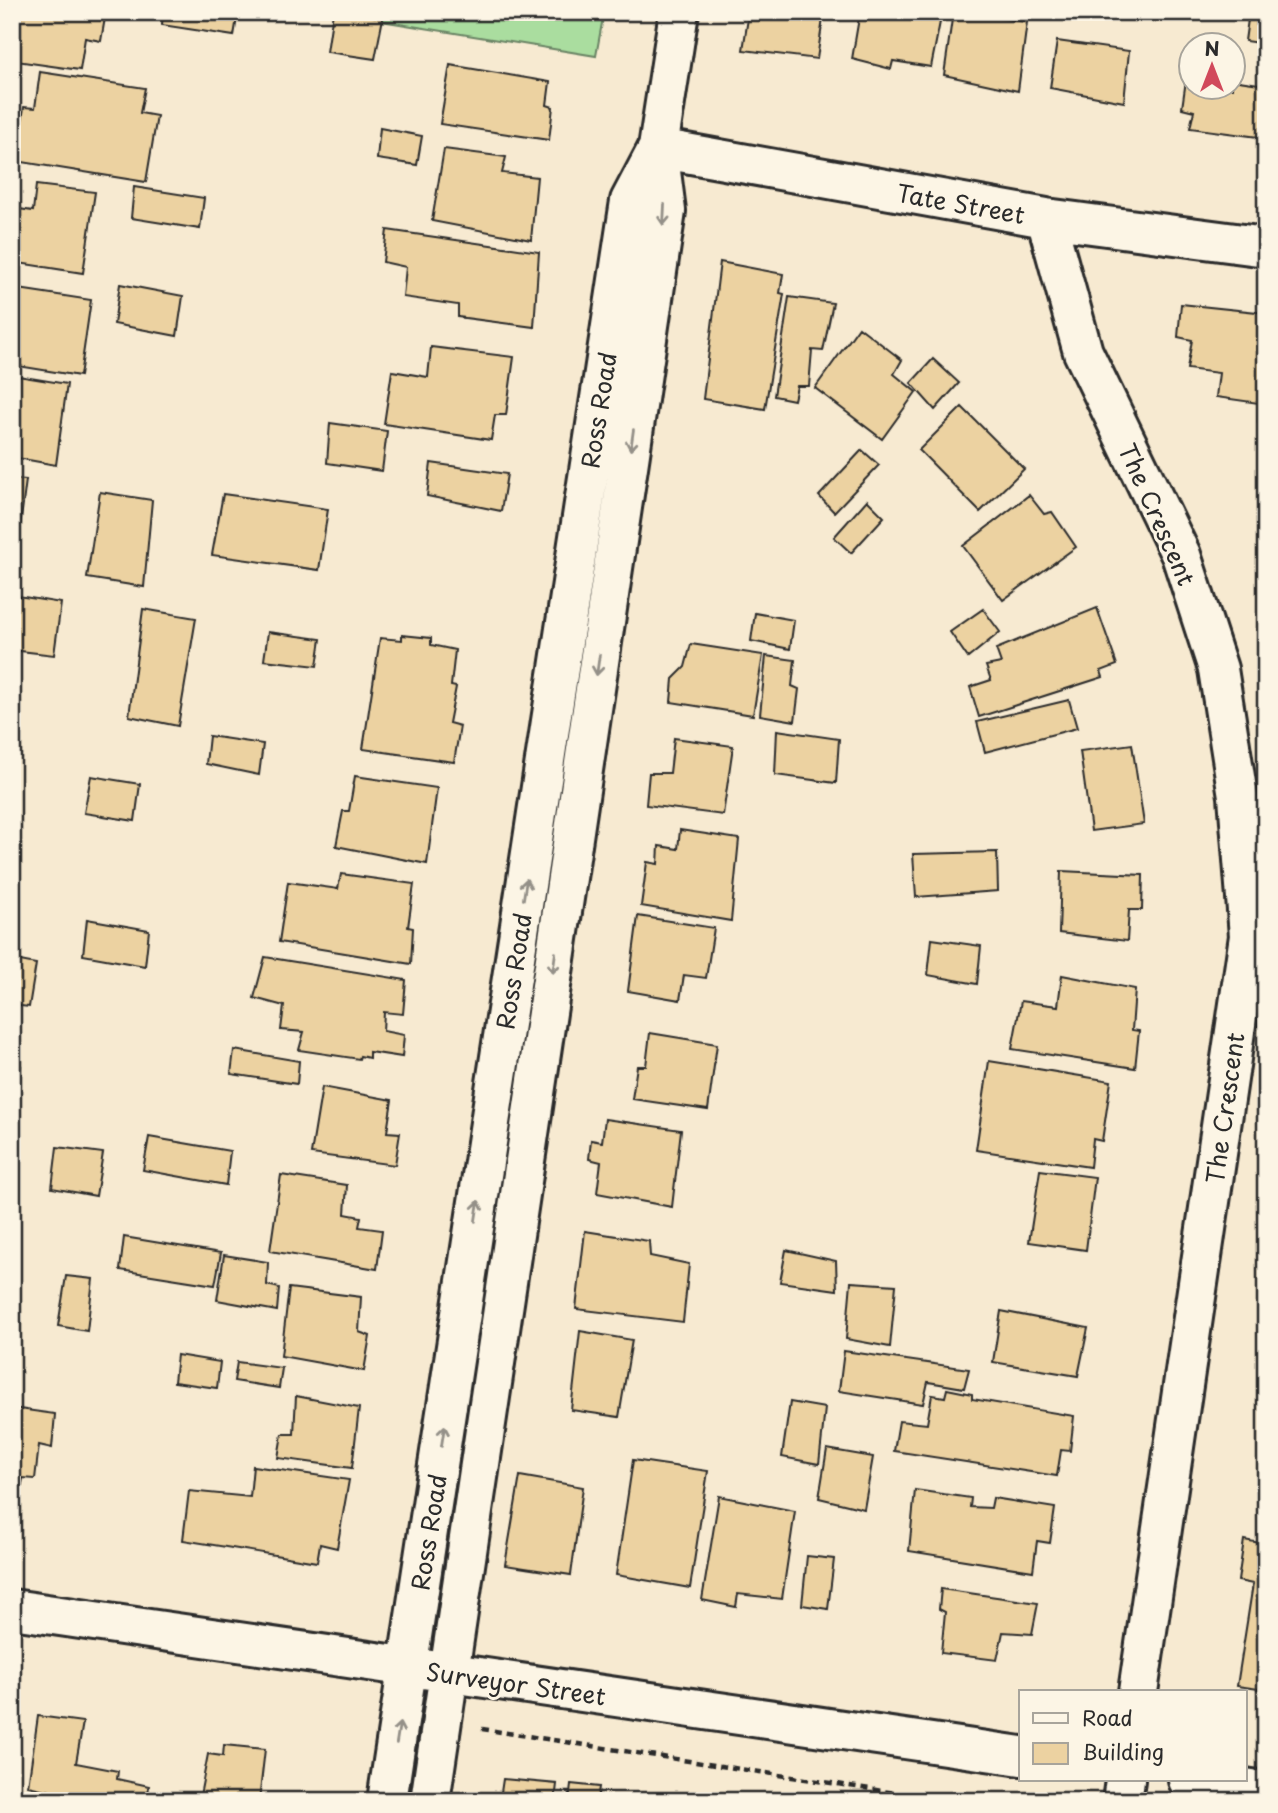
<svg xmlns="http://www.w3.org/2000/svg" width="1278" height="1813" font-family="'Playpen Sans',sans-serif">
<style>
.green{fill:#aadd9f;stroke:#6a8465;stroke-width:2}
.building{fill:#ecd2a1;stroke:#2b2b2b;stroke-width:2}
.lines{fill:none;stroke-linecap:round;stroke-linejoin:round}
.minor-casing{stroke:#2b2b2b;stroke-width:44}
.path{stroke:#2b2b2b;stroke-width:4.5;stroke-dasharray:7 5;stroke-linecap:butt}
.minor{stroke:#fcf5e5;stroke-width:38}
.oneway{stroke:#949088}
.labels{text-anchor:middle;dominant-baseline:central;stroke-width:6;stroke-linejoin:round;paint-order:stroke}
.street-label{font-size:24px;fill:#2b2b2b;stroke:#fcf5e5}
</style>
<rect width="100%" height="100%" fill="#f7ead1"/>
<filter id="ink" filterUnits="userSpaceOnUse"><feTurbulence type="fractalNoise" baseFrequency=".0143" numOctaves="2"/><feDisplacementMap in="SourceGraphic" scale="14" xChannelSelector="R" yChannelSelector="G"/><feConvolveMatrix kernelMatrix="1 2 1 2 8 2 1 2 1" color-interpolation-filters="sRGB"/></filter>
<g filter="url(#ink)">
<!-- green -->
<path class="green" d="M326,12h278l-8,44z"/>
<!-- building -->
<path class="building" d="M15,12h91l-5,29 -16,-3 -5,32 -64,-9 3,-19 -7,-1z
M163,12h75l-4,24 -72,-11z
M333,12h16l34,6 -8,41 -48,-7z
M749,12h75l-7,47 -74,-9z
M860,12h82l-11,55 -38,-6 -2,8 -39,-10z
M953,12l74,10 -9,69 -74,-16z
M1249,12h17v32l-21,-3z
M1057,41l72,10 -5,51 -74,-14z
M450,65l100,17 -3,23 6,2 -4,33 -109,-16z
M40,72l105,16 -5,25 17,3 -11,66 -130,-21 8,-54 11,1z
M1187,73l3,1v14h42v-8l34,5v53l-76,-10 4,-17 -12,-3z
M380,128l42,8 -5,29 -40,-6z
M444,149l62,8 -4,16 35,4 -6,63 -99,-19z
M36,185l59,7 -12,81 -71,-11v-54l21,3z
M134,187l70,11 -4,31 -69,-11z
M387,230l152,22 -5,75 -76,-10v-12l-55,-8 3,-30 -23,-5z
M720,262l63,12 -3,19 4,1 -19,115 -62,-10z
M120,284l63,12 -6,40 -63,-12z
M12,288l79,12 -11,76 -68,-11z
M789,297l44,6 -10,48 -11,-1 -3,36h-12l-3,14 -20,-4z
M1181,304l85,9v112l-8,-2 1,-20 -43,-6 3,-24 -32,-4 5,-29 -14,-3z
M859,327l43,33 -8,14 22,18 -34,47 -67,-51z
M431,347l83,10 -8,58h-11l-4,25 -107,-16 8,-53 36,6z
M933,359l26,24 -24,27 -24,-27z
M12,375l55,9 -11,81 -44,-8z
M962,407l62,62 -44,43 -61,-62z
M330,423l57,8 -5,40 -55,-8z
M862,450l17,15 -45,47 -15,-16z
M431,463l76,11 -6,37 -74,-15z
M12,479l14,1 -11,86 -3,-1z
M100,492l52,8 -8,87 -57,-9z
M223,494l105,15 -9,61 -107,-15z
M1029,495l15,19 8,-2 24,35 -73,53 -40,-54z
M867,500l17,17 -33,36 -17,-16z
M12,595l49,8 -7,52 -42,-5z
M1097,608l20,57 -16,6 2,6 -124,40 -9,-30 21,-7 -5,-14 15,-3 -5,-14z
M143,609l53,9 -18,108 -49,-10z
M983,609l17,23 -32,26 -18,-26z
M755,613l39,7 -4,29 -39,-8z
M268,632l53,7 -4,27 -53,-6z
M402,635l29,3v7l24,5 -4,36 5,1 -7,36 11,3 -6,36 -91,-13 17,-111 22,2z
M691,644l72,11 -10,60 -82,-13 2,-23 12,-12z
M766,656l29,4 -3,26 7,3 -4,32 -35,-6z
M1069,700l8,28 -92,24 -8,-30z
M777,730l62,9 -3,44 -61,-8z
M209,736l54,8 -4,31 -53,-11z
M674,738l59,8 -10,69 -77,-10 3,-32h21z
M1132,744l12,80 -53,7 -11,-80z
M91,776l49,8 -5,37 -51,-8z
M355,776l82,12 -10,76 -91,-18 7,-35h6z
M680,830l59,9 -8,82 -90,-15 6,-44 11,2 1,-18 19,3z
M997,852l1,39 -82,6 -3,-43z
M1061,871l82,4 -1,35h-13l-2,31 -68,-8z
M341,874l73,10 -6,43 5,1 -2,36 -132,-22 9,-60 50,7z
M638,916l76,12 -8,50 -22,-3 -4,25 -52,-9z
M87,919l62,11 -4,36 -62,-11z
M12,924l6,1 -3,35 21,4 -7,43 -17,-2z
M932,939l49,7 -4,38 -49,-9z
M265,957l141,23 -3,34 -19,-2 -1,19 21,4 -2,22 -33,-5v6l-9,-2 -1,3 -60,-9 5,-18 -23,-2 3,-24 -30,-8z
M1062,975l73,14 -3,41 7,1 -4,37 -123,-19 9,-48 37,5z
M650,1033l67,11 -9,66 -76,-11 5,-33h9z
M234,1050l65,11 -2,23 -66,-10z
M989,1061l122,20 -9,60 -9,-2 -3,28 -114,-17z
M12,1065l9,1 -5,43 -4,-1z
M322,1087l70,13 -5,32 13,1 -5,32 -84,-11z
M605,1119l76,11 -9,77 -75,-14 4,-31 -12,-3 2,-19 11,2z
M149,1137l81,14 -4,34 -83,-15z
M57,1147l46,6 -7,43 -44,-8z
M1040,1170l55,7 -9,73 -57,-8z
M281,1175l66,10 -2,29 16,3 -2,10 23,3 -5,39 -107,-18z
M585,1231l64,10 1,15 39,8 -6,58 -107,-13z
M124,1237l97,16 -6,32 -95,-15z
M786,1250l50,11 1,29 -57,-8z
M224,1255l44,7 -1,23 12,3 -2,23 -60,-11z
M66,1276l27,3 -6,52 -29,-5z
M851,1282l45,3 -6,62 -44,-8z
M289,1288l72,9 -2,35 11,4 -6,35 -83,-15z
M1001,1311l87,17 -10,48 -85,-14z
M580,1331l52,9 -13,77 -48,-7z
M844,1351l125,18 -5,19 -36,-6 -5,22 -84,-13z
M177,1355l43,7 -3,26 -43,-6z
M237,1362l45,6 -3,20 -45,-7z
M947,1389l25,5v5l102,17 -4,35 -9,-1 -4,26 -163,-25 5,-30 28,3 5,-29 13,2z
M296,1396l63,12 -7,60 -74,-10 4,-24h12z
M790,1402l35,6 -6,56 -37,-7z
M12,1408l43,6 -3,34 -13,-3 -4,34 -12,-1 -4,23 -7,-2z
M827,1449l46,8 -9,52 -45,-11z
M633,1460l75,11 -18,117 -74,-13z
M253,1466l96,14 -12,68 -17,-4 -3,18 -134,-22 6,-49 61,6z
M520,1476l63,11 -12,88 -66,-10z
M915,1490l56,8 -1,9 21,1 2,-10 62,10 -5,35 -13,-2 -4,30 -124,-20z
M719,1496l76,15 -13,88 -44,-5 -2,13 -34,-7z
M1244,1540l22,4v146l-29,-4 16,-102 -15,-3z
M807,1556l27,3 -6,50 -26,-4z
M941,1589l97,14 -6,31 -29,-2 -6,28 -56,-7 4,-41 -6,-3z
M38,1716l45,6 -7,41 42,8 -1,8 32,7 -2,15h-83v-7l-36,-8z
M224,1745l41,4 -6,52h-60l9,-47 15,2z
M503,1779l54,5 -2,17h-66v-3l11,1z
M571,1784l28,3 -2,14h-28z"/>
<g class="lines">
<!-- minor casing -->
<g class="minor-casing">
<path id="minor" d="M658,148l388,70 220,29
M1046,218l37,134 98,203 37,114 20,127 11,140 -111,756
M12,1609l1009,147
M1188,1780l78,11
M387,1801l243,-1600 28,-53
M430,1801l236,-1590 -8,-63 21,-136
M1122,1801l3,-21"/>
</g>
<!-- path -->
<path class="path" d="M482,1729l465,72"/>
<!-- minor -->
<use href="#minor" class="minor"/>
</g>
<!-- one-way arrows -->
<defs><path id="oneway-shaft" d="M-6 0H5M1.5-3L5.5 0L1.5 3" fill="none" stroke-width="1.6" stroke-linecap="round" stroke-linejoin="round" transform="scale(1.75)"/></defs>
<g class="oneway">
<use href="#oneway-shaft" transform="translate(664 215) rotate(93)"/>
<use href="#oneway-shaft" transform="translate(632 440) rotate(98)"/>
<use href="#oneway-shaft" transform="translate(598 665) rotate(98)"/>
<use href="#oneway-shaft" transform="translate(525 889) rotate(-81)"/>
<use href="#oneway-shaft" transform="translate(554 963) rotate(98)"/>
<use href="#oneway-shaft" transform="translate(477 1211) rotate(-81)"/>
<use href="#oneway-shaft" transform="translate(443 1436) rotate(-81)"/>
<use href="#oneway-shaft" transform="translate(398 1733) rotate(-81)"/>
</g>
</g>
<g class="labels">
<!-- street labels -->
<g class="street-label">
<text transform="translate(961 203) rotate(10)">Tate Street</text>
<text transform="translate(598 410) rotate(-81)">Ross Road</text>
<text transform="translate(1158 514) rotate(66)">The Crescent</text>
<text transform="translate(513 971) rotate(-81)">Ross Road</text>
<text transform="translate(1224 1108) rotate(-82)">The Crescent</text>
<text transform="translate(428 1532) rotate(-81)">Ross Road</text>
<text transform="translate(516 1683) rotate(8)">Surveyor Street</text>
</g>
</g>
<!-- margin -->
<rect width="1278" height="1813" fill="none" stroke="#fcf5e5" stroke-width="42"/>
<rect x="21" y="21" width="1236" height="1771" fill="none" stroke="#2b2b2b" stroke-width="2.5" filter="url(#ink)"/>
<!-- legend -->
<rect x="1019" y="1690" width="228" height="91" fill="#fcf5e5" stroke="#a8a49b" stroke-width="2"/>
<rect x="1033" y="1713" width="35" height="10" fill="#fcf5e5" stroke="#a8a49b" stroke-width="2"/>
<text x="1082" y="1726" font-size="21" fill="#2b2b2b">Road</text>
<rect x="1033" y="1743" width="35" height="21" fill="#ecd2a1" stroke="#a8a49b" stroke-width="2"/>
<text x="1082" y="1760" font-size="21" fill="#2b2b2b">Building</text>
<!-- north arrow -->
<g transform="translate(1212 66)"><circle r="33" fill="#fcf5e5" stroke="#a8a49b" stroke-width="2"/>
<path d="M0-5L12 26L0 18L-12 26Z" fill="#d1495b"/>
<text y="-10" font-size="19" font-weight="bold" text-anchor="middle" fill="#2b2b2b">N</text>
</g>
</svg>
